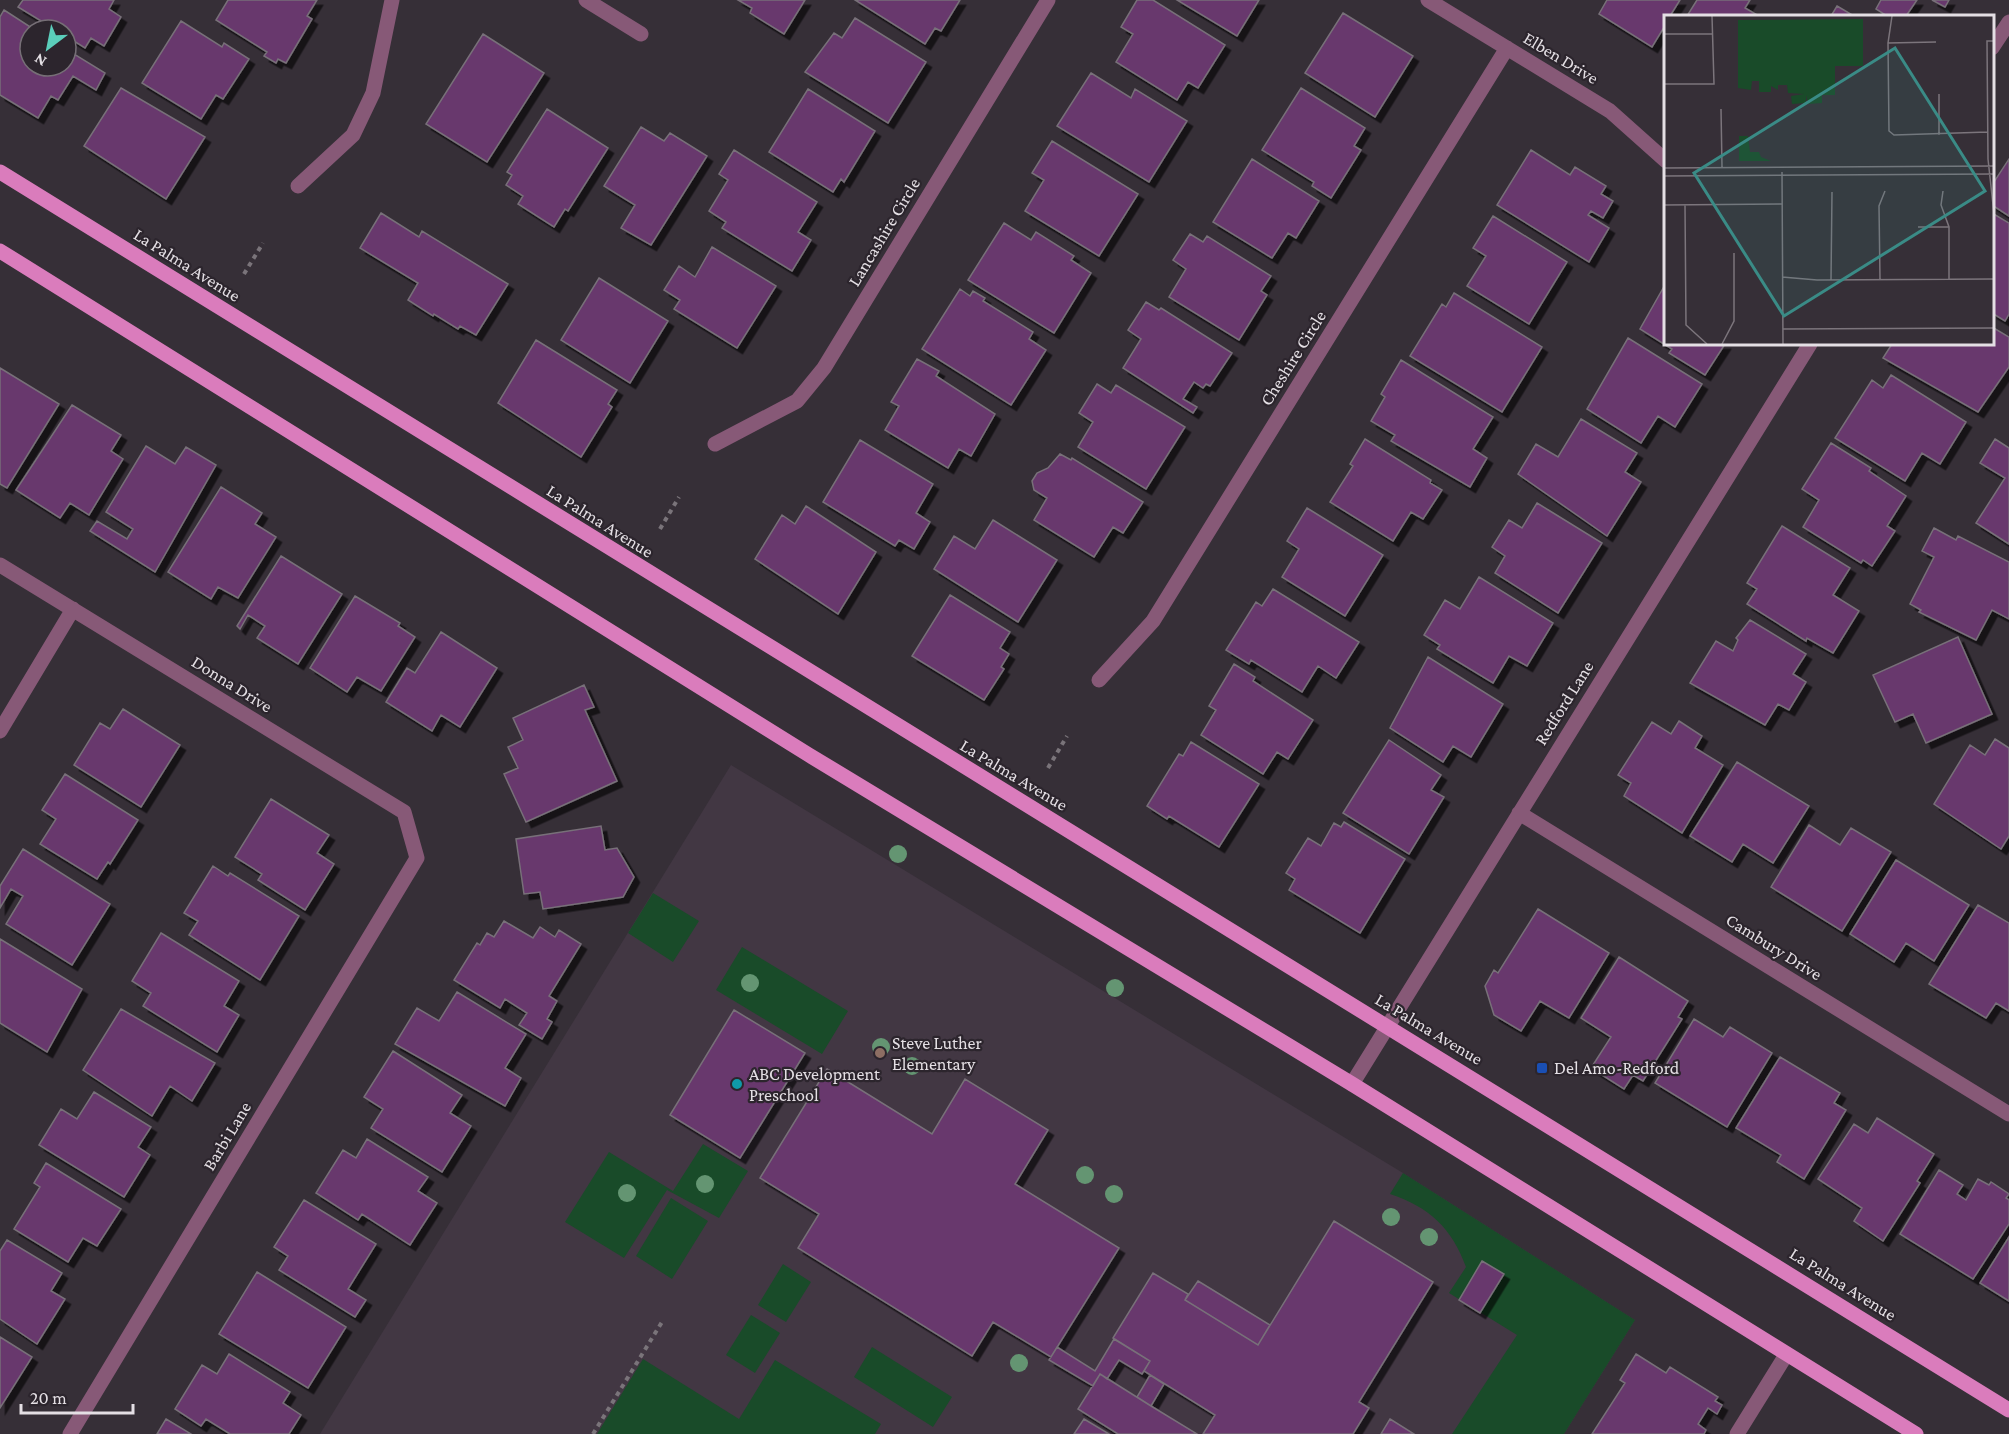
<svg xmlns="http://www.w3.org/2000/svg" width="2009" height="1434" font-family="'Crimson Pro',serif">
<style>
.built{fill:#423743}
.green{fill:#194b29}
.building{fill:#67376d;stroke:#787079;stroke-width:1.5;filter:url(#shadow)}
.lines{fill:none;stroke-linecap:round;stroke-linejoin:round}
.path{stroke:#7a747a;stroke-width:4;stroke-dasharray:4.5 4.5;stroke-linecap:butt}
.minor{stroke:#875977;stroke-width:15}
.primary{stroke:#da7cbc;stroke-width:15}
.tree{fill:#649572}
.education-dot{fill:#8d6e63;stroke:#2c252d;stroke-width:2}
.transit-dot{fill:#1a4fb4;stroke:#2c252d;stroke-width:2}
.culture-dot{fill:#0f9aa8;stroke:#2c252d;stroke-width:2}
.labels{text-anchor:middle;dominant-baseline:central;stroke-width:4.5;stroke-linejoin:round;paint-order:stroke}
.street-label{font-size:18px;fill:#e4dfe4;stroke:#2c252d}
.poi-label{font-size:18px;fill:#e4dfe4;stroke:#2c252d;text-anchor:start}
.inset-road{fill:none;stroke:#7c757c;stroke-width:1.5}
.view{fill:#3a8b86;fill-opacity:0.15;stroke:#3a8b86;stroke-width:3}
.inset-edge{fill:none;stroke:#e4dfe4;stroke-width:3}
</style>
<defs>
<filter id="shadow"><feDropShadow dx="5.5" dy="5.5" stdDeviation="0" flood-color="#0009"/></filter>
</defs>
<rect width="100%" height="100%" fill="#362f37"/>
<!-- built -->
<path class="built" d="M731,765l672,408 232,147 -71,114h-1244z"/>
<!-- green -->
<path class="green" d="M653,893l46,28 -26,41 -45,-29z
M742,947l106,64 -26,43 -106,-64z
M703,1144l45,27 -29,47 -52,-28 -43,68 -59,-36 44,-70 64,39z
M1403,1173l232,147 -71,114h-112l65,-99 -68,-42 17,-26c-14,-39 -37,-60 -76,-73z
M671,1198l37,23 -36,58 -36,-23z
M783,1264l28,18 -25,40 -28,-17z
M751,1315l29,18 -25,40 -29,-18z
M872,1347l80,50 -19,30 -79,-50z
M643,1359l96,60 36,-59 106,64 -6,10h-278z"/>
<!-- building -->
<path class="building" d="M23,0h91l-5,9 12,8 -17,29 -13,-8 -6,10 -19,-12v-6h-10l-38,-23z
M228,0h89l-10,16 5,3 -26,44 -8,-4 -2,4 -12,-7 3,-4 -51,-32z
M738,0h67l-21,34 -34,-21 2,-5z
M855,0h105l-19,31 -6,-3 -10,16z
M1137,0h16l72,45 -27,43 -10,-6 -11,18 -61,-38 17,-28 -12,-7z
M1177,0h82l-22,36z
M1607,0h73l-10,16h-4v8l-14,23 -53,-33z
M1697,0h53l-5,8 14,8h-72z
M1881,0h36l-11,16h-19l-11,-7z
M1932,0h17l-4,7z
M1837,6l17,10h-23z
M4,10l31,20h-5v36h36v-17l39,24 -9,17 -23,-14 -15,24 -7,-4 -13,22 -38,-23v-78z
M1343,13l70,43 -38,61 -70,-44z
M855,18l71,44 -38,61 -83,-51 29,-39 8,5z
M181,21l41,26 2,-4 25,16 -26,40 -7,-4 -15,24 -59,-36z
M483,34l61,39 -57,89 -61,-38z
M1091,73l40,25 4,-9 52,32 -38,61 -92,-56z
M121,88l84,49 -39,62 -82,-53z
M1301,88l64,40 -11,18 7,4 -30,48 -19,-12 2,-4 -52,-32z
M808,89l67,42 -31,51 -3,-3 -8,13 -64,-40z
M547,109l61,39 -40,63 -3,-2 -11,18 -36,-23 5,-8 -17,-11 6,-10 -5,-3z
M641,127l23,14 6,-8 37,23 -56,89 -30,-17 14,-23 -31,-19z
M1052,141l86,53 -39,62 -74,-45 19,-31 -12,-7z
M734,150l83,52 -19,30 13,8 -19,31 -70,-43 4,-6 -17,-11 19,-31 -9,-6z
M1531,150l39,25 5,-8 31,19 -5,8 12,7 -10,17 -12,-7 -3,4 21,13 -20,34 -92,-57z
M1252,159l67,42 -23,37 -8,-5 -16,25 -59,-36z
M2009,159v57l-17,-11v-20z
M381,213l38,24 3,-6 86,53 -32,51 -16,-9 -2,3 -24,-15 -1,2 -25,-16 10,-17 -58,-35z
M1992,213l17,10v91l-4,7 -13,-8z
M1493,216l74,46 -38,62 -62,-38 19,-30 -13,-8z
M1004,223l27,17 5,-8 38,24 -3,4 20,13 -37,60 -86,-53z
M1190,234l13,8 4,-6 64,40 -10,15 6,4 -28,45 -70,-43 17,-28 -13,-9z
M712,247l64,39 -39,62 -63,-39 6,-9 -16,-10 15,-24 16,11z
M599,278l69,43 -38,62 -69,-43z
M1666,283v61h59l-20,31 -36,-22 3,-4 -32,-20z
M960,289l10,7 3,-5 12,7 -2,3 50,31 -4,7 17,11 -35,55 -89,-56z
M1454,293l88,54 -40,65 -92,-56 32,-52 4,3z
M1146,302l13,8 2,-2 71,45 -22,33 -4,-2 -3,4 -9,-6 -11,17 14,8 -4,6 -70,-45 18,-29 -13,-9z
M1992,327l17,10v30l-31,45 -95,-54 9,-14h100z
M1628,338l74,46 -27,43 -17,-11 -17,27 -54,-34z
M536,340l81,50 -9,14 4,3 -31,50 -83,-54z
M917,359l22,12 -3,5 59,38 -24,42 -12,-7 -11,19 -63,-38 14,-24 -8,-4z
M1401,360l92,57 -20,32 14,9 -17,29 -79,-46 4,-6 -24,-14 14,-24 -4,-3z
M0,368l59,36 -52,84 -7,-4z
M1891,375l75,47 -26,42 -18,-11 -17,28 -70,-43 37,-58 11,8z
M1097,384l14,9 5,-8 69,42 -39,62 -68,-42 15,-25 -14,-9z
M72,405l49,30 -10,16 12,8 -34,56 -19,-12 -10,15 -44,-28z
M1581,419l56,34 -12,19 16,10 -34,54 -89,-62 18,-30 22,13z
M1365,439l66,41 -1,3 12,7 -19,29 -12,-7 -18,29 -63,-39 23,-36 -3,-2z
M1995,439l14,9v96l-33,-21 29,-45 -25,-15z
M860,440l73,44 -17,29 14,9 -16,27 -15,-9 -4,6 -72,-44z
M1831,443l40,25 -2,3 37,25 -19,30 8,5 -23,35 -9,-6 -2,3 -58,-36 16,-27 -17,-11z
M146,446l29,18 11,-17 30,18 -61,107 -65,-41 7,-10 30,18 6,-10 -27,-17z
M1060,454l11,6 1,-2 71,44 -20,31 -10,-6 -19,30 -60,-37 13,-22 -13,-8 -2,-9 5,-8 11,-5z
M221,487l41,26 -7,11 21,13 -38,61 -20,-11 -7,12 -43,-27z
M1537,503l65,40 -44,70 -63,-40 10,-17 -13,-9 17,-27 13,8z
M806,506l70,46 -38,62 -83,-55 27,-44 13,9z
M1307,508l76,47 -38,61 -63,-39 17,-28 -12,-8z
M993,520l64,40 -39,62 -84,-53 20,-33 21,13z
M1782,526l68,42 -17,27 26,16 -26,42 -26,-15 -1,3 -59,-37 10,-15 -10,-6z
M1934,528l22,12 2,-4 51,26v57l-17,-9 -16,30 -57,-28 2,-2 -11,-6 24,-47 -12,-6z
M281,556l61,38 -44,70 -41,-26 8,-12 -17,-11 -8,14 -3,-3z
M1479,577l74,46 -26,43 -18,-10 -16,27 -56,-34 3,-4 -16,-10 21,-35 15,9z
M1273,589l86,53 -23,36 -18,-12 -16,26 -51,-32 -2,4 -23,-14 30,-48 6,4z
M950,595l60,37 -10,16 9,6 -8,13 3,2 -20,31 -72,-44z
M355,596l45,27 -2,3 17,11 -34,54 -24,-14 -10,15 -37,-24z
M1750,620l56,34 -13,20 13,8 -17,28 -11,-6 -13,21 -75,-42 26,-42 17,10 5,-11 -2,-2z
M441,632l56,36 -37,59 -19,-12 -9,16 -46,-29 21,-34 8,5z
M1958,637l34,77 -66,29 -13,-29 -18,8 -22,-47z
M1428,657l75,47 -32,53 -18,-11 -10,16 -53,-34z
M1234,664l21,13 -2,4 60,39 -25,39 -11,-7 -14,22 -62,-39 15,-25 -7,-4z
M584,685l10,22 -9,3 32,71 -91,41 -22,-48 14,-6 -10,-21 15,-7 -10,-22z
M123,709l57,36 -39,62 -67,-42 26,-42 10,6z
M1679,721l23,15 -7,12 28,17 -41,68 -58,-37 7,-13 -13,-8 34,-53 19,12z
M1995,739l14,9v88l-8,13 -67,-45 36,-59 15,10z
M1389,740l52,35 -10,15 13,7 -35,57 -66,-41z
M1191,742l68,42 -40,63 -50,-31 -2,3 -20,-13 32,-52 4,2z
M1737,762l72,44 -36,57 -30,-19 -11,18 -42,-26z
M65,774l73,46 -28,44 -2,-2 -11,17 -57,-35 16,-25 -14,-9z
M271,799l58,36 -12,18 17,11 -29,46 -47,-30 4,-6 -27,-17z
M1344,822l61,37 -45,74 -71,-43 6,-11 -9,-6 22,-35 13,8 13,-23 7,4z
M1809,825l31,20 11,-17 40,24 -49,79 -71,-44z
M601,826l4,24 12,-2 17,29 -11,20 -80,12 -3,-17 -16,2 -8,-55z
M23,849l87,55 -38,61 -66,-41 17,-28 -12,-7 -11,19v-22z
M1896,860l73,45 -35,56 -28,-18 -12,19 -44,-28z
M213,866l15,10 2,-3 69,43 -39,64 -71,-45 9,-14 -14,-8z
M1978,905l31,18v88l-13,-8 -10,15 -57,-34z
M1538,909l71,44 -40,65 -29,-17 -19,30 -27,-16 -9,-29 9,-16 4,3z
M504,921l29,17 7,-11 15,10 4,-7 22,14 -32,52 8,5 -10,18 5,3 -10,17 -23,-14 8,-12 -22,-14 -5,9 -46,-28 23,-37 3,2 7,-12 7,4z
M161,933l78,48 -15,25 15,9 -22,37 -74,-46 8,-13 -19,-12z
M0,939l82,50 -35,63 -47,-29z
M1619,957l69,44 -10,16 4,2 -39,62 -10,-6 -9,14 -33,-21 20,-31 -30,-19z
M457,992l69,42 -21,34 16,10 -16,28 -110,-62 22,-36 22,13z
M121,1009l94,54 -23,38 -22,-15 -18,30 -69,-46z
M734,1010l71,43 -65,105 -70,-43z
M1694,1019l29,18 7,-10 42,26 -45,74 -72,-44z
M393,1051l69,44 -12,18 21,13 -29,46 -71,-44 12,-19 -19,-12z
M1780,1057l60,36 -6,10 12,7 -42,69 -27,-17 4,-7 -45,-27z
M827,1069l105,65 33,-55 83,51 -33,54 104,64 -68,109 -58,-35 -21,34 -174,-108 21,-34 -59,-36z
M94,1092l57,35 -13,20 12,8 -26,42 -85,-52 22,-36 16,10z
M1877,1118l57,36 -17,27 3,2 -37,58 -29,-20 8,-13 -44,-29 36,-55 14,9z
M367,1139l61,38 -10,14 19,12 -27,42 -48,-31 -4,6 -42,-27 27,-43 13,8z
M46,1163l75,46 -24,37 -14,-8 -15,24 -54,-33 26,-42 -6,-4z
M1939,1170l24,15 -6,9 9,6 12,-21 11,6 2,-3 18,12 -3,4 3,2v24l-36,55 -73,-45z
M304,1200l72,44 -28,45 18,11 -11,17 -76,-47 9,-14 -14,-9z
M1334,1221l99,61 -74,120 10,6 -16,26h-150l12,-19 -71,-44 6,-10 -37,-23 40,-65 35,21 -3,6 73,45z
M2009,1237v64l-29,-18z
M7,1240l55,33 -11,18 14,8 -28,45 -37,-25v-68z
M1482,1261l22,13 -24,39 -21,-13z
M257,1272l89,55 -38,61 -89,-54z
M1198,1281l72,44 -12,20 -73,-45z
M0,1337l32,20 -32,51z
M1114,1339l36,22 -8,13 -23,-14 -12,19 -7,-5 -7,12 -44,-26 8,-13 38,24z
M229,1354l61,38 -7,11 18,12 -12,19h-59l-24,-15 -5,7 -26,-17 27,-44 15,9z
M1636,1354l30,19 4,-6 48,30 -3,4 7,4 -5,9 -9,-6 -10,16 8,6 -2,4h-112l33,-51 -5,-3z
M1100,1374l51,32 46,28h-79l-40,-25z
M1150,1375l14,9 -13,22 -14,-9z
M166,1419l25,15h-34z
M1084,1419l25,15h-35z
M1390,1419l24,15h-33z"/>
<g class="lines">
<!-- path -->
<path class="path" d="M244,274l19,-31
M660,529l19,-32
M1048,768l19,-32
M593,1434l69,-112"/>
<!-- minor -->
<path class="minor" d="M586,0l55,34
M1428,0l182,111 56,50
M1992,48l17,-26
M298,186l55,-51 20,-42 19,-93
M715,444l82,-43 27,-33 224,-368
M0,565l404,247 13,46 -347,576
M1099,680l54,-59 354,-573
M0,731l73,-122
M1519,813l490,301
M1352,1084l458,-740
M1737,1434l49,-79"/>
<!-- primary -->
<path class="primary" d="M0,172l2009,1238
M0,251l809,504 543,329 564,350"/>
</g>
<!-- trees -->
<g class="tree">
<circle cx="898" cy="854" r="9"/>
<circle cx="750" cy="983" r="9"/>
<circle cx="1115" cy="988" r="9"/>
<circle cx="881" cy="1047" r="9"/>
<circle cx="912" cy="1066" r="9"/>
<circle cx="1085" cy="1175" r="9"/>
<circle cx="705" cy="1184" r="9"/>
<circle cx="627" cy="1193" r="9"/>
<circle cx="1114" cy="1194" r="9"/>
<circle cx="1391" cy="1217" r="9"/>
<circle cx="1429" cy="1237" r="9"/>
<circle cx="1019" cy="1363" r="9"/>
</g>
<!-- markers -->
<circle class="education-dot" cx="880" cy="1053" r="6"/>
<rect class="transit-dot" x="1536" y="1062" width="12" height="12" rx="3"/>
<circle class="culture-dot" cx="737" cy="1084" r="6"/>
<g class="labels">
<!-- street labels -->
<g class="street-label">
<text transform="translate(1561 58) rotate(31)">Elben Drive</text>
<text transform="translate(884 232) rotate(-59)">Lancashire Circle</text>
<text transform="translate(187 265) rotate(32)">La Palma Avenue</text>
<text transform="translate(1293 358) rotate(-58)">Cheshire Circle</text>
<text transform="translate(600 521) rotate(32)">La Palma Avenue</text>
<text transform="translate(232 684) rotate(32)">Donna Drive</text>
<text transform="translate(1564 703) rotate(-58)">Redford Lane</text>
<text transform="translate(1014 775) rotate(31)">La Palma Avenue</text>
<text transform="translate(1774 947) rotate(32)">Cambury Drive</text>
<text transform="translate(1429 1029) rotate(31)">La Palma Avenue</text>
<text transform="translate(227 1136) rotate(-59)">Barbi Lane</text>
<text transform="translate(1843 1284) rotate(32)">La Palma Avenue</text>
</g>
<!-- poi labels -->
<g class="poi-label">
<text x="892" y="1043">Steve Luther<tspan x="892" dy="21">Elementary</tspan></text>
<text x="1554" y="1068">Del Amo-Redford</text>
<text x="749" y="1074">ABC Development<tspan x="749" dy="21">Preschool</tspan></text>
</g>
</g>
<!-- overview -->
<g transform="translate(1664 15)">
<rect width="330" height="330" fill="#362f37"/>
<path d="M199,4v47h-28v29h-13v8l-14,1 -2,-9v8l-14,1 -1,-8 13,-2 -16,-1 -1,-8h-9v5l-7,-4v6h-12v-11h-7l-1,9 -13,-2v-68zM75,121h9l2,16h9l2,5 10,4h-32z" fill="#194b29"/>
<path class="inset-road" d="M228,1l-4,27 1,88 5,4 94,-3M0,19h48M330,26h-7l1,118 6,55M224,28l48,-1M0,69h50l-2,-68M275,79v41M57,94l1,58M0,153l330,-2M118,157l1,172M0,161l330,-2M279,176l-2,14 8,22v52M0,190l118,-1M21,190l1,120 21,19M254,212h31M118,262l35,3 177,-1M216,264l-1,-73 6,-15M167,265l1,-88M119,314l211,-1M58,329l12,-23v-68"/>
<path class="view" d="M231,33l90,143 -201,125 -90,-143z"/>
<rect width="330" height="330" class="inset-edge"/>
</g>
<!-- north arrow -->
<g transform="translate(48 48) rotate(212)"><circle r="28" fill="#2c252d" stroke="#766f76" stroke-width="1.5"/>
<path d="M0-4.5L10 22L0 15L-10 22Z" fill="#5bcebb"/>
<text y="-9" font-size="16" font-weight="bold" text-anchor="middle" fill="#e4dfe4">N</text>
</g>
<!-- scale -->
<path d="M21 1404v9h112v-9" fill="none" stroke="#e4dfe4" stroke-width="3"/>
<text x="30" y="1404" font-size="18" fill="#e4dfe4" stroke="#2c252d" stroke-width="4.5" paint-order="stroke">20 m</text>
</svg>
